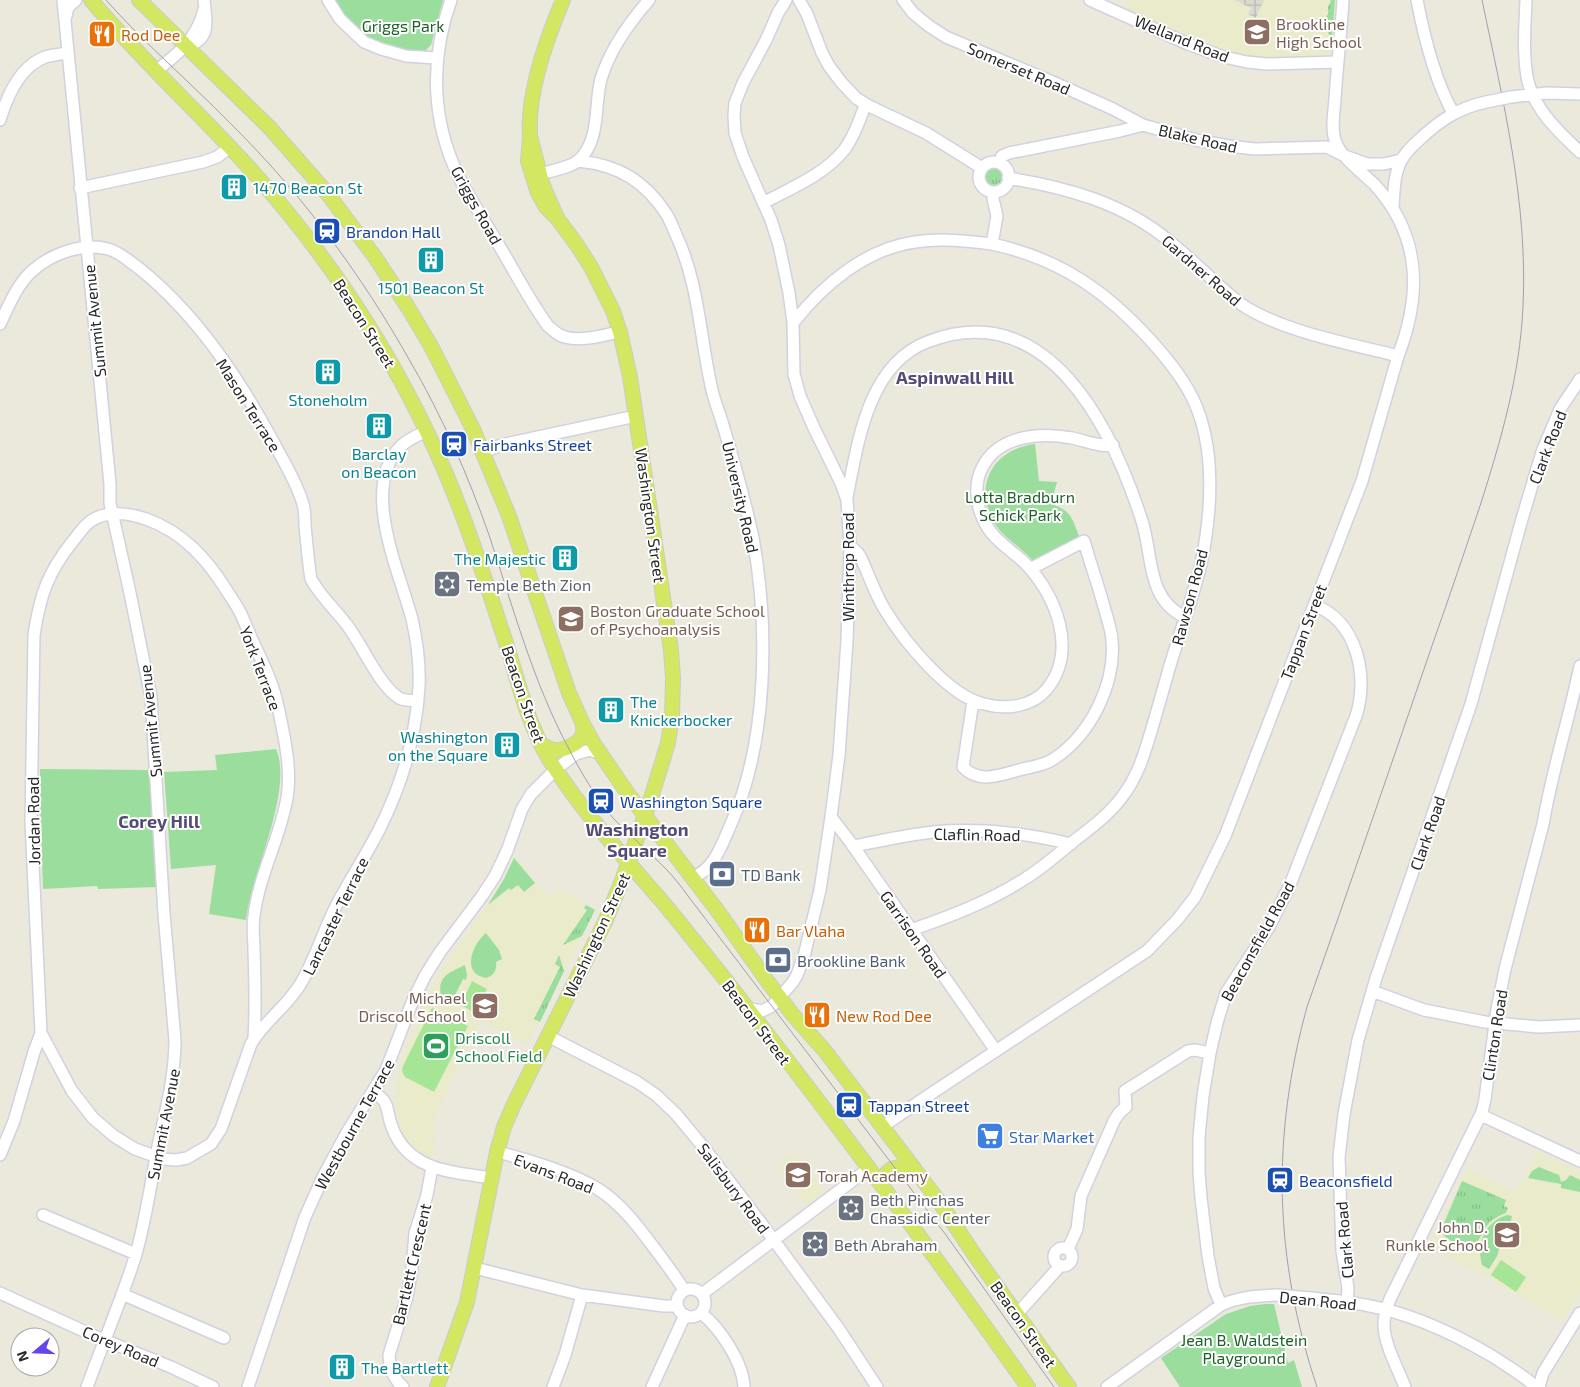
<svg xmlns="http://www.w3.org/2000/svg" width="1580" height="1387" font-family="'Exo 2',sans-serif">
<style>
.education{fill:#e9ebcb}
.grass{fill:url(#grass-tufts)}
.park{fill:#9add9d}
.pitch{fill:#a6e496}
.plaza{fill:url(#plaza-grid)}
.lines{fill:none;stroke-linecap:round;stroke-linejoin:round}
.minor-casing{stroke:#d3d0e0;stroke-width:14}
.major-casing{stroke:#cbcbcb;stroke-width:16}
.minor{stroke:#fff;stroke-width:11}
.major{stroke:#d4e763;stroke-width:14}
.tram{stroke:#a39eb2;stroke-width:1}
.minor-bridge-casing{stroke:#d3d0e0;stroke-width:14;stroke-linecap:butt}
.minor-bridge{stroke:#fff;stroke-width:11}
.labels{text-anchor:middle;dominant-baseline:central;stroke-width:4;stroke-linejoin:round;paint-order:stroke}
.education-label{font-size:16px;fill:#785e54;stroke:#fff;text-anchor:start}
.park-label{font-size:16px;fill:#1e6029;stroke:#fff}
.food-label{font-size:16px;fill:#c56008;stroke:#fff;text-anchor:start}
.street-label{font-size:16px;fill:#282828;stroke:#fff}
.culture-label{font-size:16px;fill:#0d838f;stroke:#fff;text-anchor:start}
.transit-label{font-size:16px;fill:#164399;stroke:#fff;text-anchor:start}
.worship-label{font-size:16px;fill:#5b616d;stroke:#fff;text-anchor:start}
.service-label{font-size:16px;fill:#4e5e75;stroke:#fff;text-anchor:start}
.leisure-label{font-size:16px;fill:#27864d;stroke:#fff;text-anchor:start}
.shop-label{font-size:16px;fill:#366cbe;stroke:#fff;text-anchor:start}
.neighbourhood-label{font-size:18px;font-weight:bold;fill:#544c76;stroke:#fff}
</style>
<defs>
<pattern id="grass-tufts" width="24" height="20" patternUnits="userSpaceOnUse" patternTransform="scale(1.25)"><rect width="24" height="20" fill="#9add9d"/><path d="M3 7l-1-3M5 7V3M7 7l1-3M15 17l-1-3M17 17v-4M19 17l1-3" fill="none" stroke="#85be87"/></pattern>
<pattern id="plaza-grid" width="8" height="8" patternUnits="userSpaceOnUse" patternTransform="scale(1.25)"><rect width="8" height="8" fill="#dadad1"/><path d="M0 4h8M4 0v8" fill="none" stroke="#bbbbb3"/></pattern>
</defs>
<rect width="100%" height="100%" fill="#eae9db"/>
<!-- education -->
<path class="education" d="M1130,0h207l-6,52 -3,2 -36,4h-19l-36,-5 -29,-9 -82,-35z
M516,857l31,37h6l5,-6 24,13v2l13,7 -28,57 -3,4 -24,52h-2l-11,21 -46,-23 -46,95 -2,9 2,14 -2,12 -1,4 -5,2 -10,-7 -8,-7 -8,-13 -3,-8 -2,-11 -1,-16 5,-33 26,-62 14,-28 58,-82z
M1537,1151l43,21v120l-18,30 -68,-41 -66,-34 40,-78 47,23z
M795,1152l30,39 -19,15 -30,-40z"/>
<!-- grass -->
<path class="grass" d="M1330,0h5l-3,37 -3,-2 -2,-8 -5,1 1,4 -5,-2 10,-16v-7l3,-6z
M986 177a8 8 0 1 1 16 0a8 8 0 1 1-16 0Z
M586,905l9,5 -13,26 -19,9 24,-35 -3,-2z
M559,955l5,16 -24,51 -6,-3 26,-52 -5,-3z
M1462,1181l44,19 -2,6 4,2 -2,5c-6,2 -12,5 -17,10 -8,9 -13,31 -28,26l1,-3c-8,-4 -19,-7 -21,-16z"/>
<!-- park -->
<path class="park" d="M334,0h109l-12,45 -7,7c-42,-2 -68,-15 -90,-52z
M1035,444l4,37 18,1 -6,22c20,6 21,14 28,32v3l-45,23c-4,-4 -7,-8 -11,-11 -10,-9 -21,-16 -28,-27 -23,-38 -2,-75 40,-80z
M276,749c18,41 -25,126 -30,171l-37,-6 7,-49 -45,4 -7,-97 53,-2 -2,-15z
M40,769l109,1 8,117 -59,2 -1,-3 -54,3 -3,-82z
M514,858l21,25 -11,9 -6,-7 -7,5 -2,-2 -21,17 16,-26z
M486,933l13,17 3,9 -6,3c1,8 -2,14 -10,16 -26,-4 -13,-35 0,-45z
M465,965l2,10 -1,5 -3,-1 -9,18 -6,5v2h-6c-5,-26 0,-28 23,-39z
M1539,1167l20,8 2,7 5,-2 4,-5 10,5v12l-19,-4v-4l-33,-6 4,-7z
M1507,1215l5,1 -3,14 -7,10 -5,16 -8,13 -7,-4c-6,-22 3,-43 25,-50z
M1266,1304h8l14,59 6,-3 8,27h-122l-19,-29 65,-44 24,-8z"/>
<!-- pitch -->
<path class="pitch" d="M472,981l15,8 -12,24 -14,-8z
M432,1008l36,18 -34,66 -29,-15 -3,-6 1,-5z
M1501,1260l25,17 -10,15 -25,-17z"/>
<!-- plaza -->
<path class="plaza" d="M1235,0h29l-8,18 -8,-4 3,-6z"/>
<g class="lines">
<!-- minor casing -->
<g class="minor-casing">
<path id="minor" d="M63,0l47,484v19l20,90 21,104 13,217 11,126c0,36 -9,70 -17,106 -7,36 -12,73 -22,108 -14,45 -33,89 -49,133
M328,0l12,19 24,23 17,7 25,7 31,2
M451,0c-21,59 -20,120 8,177 11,22 25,43 38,65 17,28 32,58 51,84 5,4 10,10 17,11 17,5 38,-2 55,-5
M799,0l8,14 15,39 7,13 12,16 15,16 13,8 57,27 56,35
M903,0l10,13 16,13 17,11 109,46 58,26 30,16 53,15 33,6 26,3 72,-2 18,9 22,8h17l17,-4
M1090,0l98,44 36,13 23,5 20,2 70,-2
M1417,0c7,37 18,80 36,113
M1526,0c-1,26 -4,60 3,85 8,27 31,48 51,67
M66,16l2,-9 8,-7
M186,47c26,-9 20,-25 18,-47
M156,71c23,-18 40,-31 48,-61
M1511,97l36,-4 33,1
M0,120c7,-24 19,-53 45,-63 7,-2 16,-3 23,-4
M578,161c41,4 67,20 89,54 4,7 7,15 10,22 23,50 23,105 36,157 3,11 7,21 10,31 11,37 22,75 30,113 16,89 15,203 -22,286 -9,20 -17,47 -39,53
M979 177a15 15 0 1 1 30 0a15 15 0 1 1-30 0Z
M999,163l3,-7 7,-3 111,-22 23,-6
M540,174c11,-3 32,-7 39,-14 22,-21 15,-56 22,-81 9,-30 28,-56 48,-79
M1008,178c57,9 116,25 161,63 15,12 29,25 43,38 11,10 22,21 35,29 42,25 104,36 151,48
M80,188l123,-26 14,-5 12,-9
M763,203c28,-15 61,-28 81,-53 10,-13 16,-30 21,-45
M1393,207c1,-16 1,-32 8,-46 4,-8 11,-15 18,-21 20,-19 39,-32 67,-38
M793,323c30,-38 72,-74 122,-81 26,-4 52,-1 77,2
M0,324c8,-17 17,-39 31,-52 19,-18 52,-30 77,-23 12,3 22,13 32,20 58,47 100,111 135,176 10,19 22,38 28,59 2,7 2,15 2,22 2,18 3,35 6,53 9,17 24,30 36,46 16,21 31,59 52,73 5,3 13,2 19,3
M483,452l18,-7 135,-29
M847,497c11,-55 21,-132 80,-155 121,-47 185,86 215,179 11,34 4,78 43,96
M850,546l8,7 3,5c8,17 14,36 24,52 19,31 63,86 99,94 22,6 48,3 63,-15 31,-39 9,-92 -20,-124 -15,-15 -35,-25 -44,-46 -7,-15 -9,-36 -1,-51 16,-33 58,-36 90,-30 14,3 26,9 41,7
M973,701l-10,66c16,17 37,8 56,3 12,-3 27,-5 36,-12 36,-24 61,-75 57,-118 -1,-13 -6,-25 -9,-37 -6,-21 -13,-41 -19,-62l-54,28
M831,817l20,26 145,208
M853,846c27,-5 53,-11 80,-14 46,-4 93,1 138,12
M911,930c40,-14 80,-29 115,-52 16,-10 30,-22 44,-34 18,-14 38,-28 52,-47 17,-22 23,-46 31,-72 6,-21 12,-42 18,-63 10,-32 22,-65 30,-98 11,-52 15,-117 -8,-165 -14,-29 -38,-55 -60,-77 -41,-41 -85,-66 -141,-78l5,-28 -4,-17v-7
M1372,991l52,19 61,12 54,5 41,-2
M747,1008l15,3 10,-5 21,-24 4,-7 7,-19 16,-66 11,-73 8,-62 8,-114 3,-95 -3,-46 -6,-17 -27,-55 -14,-32 -6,-22 -1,-52 -4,-29 -10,-48 -8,-25 -28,-63 -8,-24 -1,-17 1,-13 8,-20 23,-43 12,-27 8,-13
M41,1033l31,58 21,27 21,18 21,13 28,10 13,1 11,-2 24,-14 10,-15 30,-85c13,-23 37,-38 50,-61 15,-25 23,-54 36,-79 14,-26 30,-50 43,-76 22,-44 36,-92 39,-141 1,-22 -2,-46 -7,-68 -12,-46 -53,-132 -11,-173 7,-7 17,-11 26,-15
M548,1036l89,46 19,13 20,19 29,35 65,86 69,94 38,58
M373,1092c19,11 12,18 19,35 16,44 60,45 100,51
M1481,1115l99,46
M882,1127l44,-30 221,-146 30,-31 18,-23 30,-61 137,-355 36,-125c24,-62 23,-120 -23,-171 -12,-12 -36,-29 -40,-45 -4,-12 -1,-28 0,-41 2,-33 6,-66 8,-99
M497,1152c29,7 76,21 101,37 25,16 42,40 60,64 9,12 18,24 26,37
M0,1155l14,-34 20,-69 7,-19 -10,-211 3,-187c6,-40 14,-63 39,-94 6,-7 11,-16 18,-20 16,-11 38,-8 55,-2 37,13 61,40 81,72 5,8 10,15 14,23 5,11 9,22 14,32 9,19 19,40 23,61 6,28 14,62 9,91 -7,40 -28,77 -33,118 -2,11 0,23 0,34 1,30 2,59 0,88
M43,1215l93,39
M1054 1257a9 9 0 1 1 18 0a9 9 0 1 1-18 0Z
M1068,1249l9,-20 4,-33 33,-75 5,-8 7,-6 -1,-16 63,-40 7,-1 15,3
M475,1268l107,27 82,11h13
M677 1303a14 14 0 1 1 28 0a14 14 0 1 1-28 0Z
M0,1293l97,44 74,30 42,20
M122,1294l102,44
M702,1294l166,-125
M1311,1298c18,2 36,3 54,7 45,8 88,28 127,51 15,10 31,19 44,31
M1347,1302l1,-14 -6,-37 -3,-94 5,-43 14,-74 18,-62 95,-274 51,-185 20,-67 18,-43 20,-30
M1221,1305l-7,-17 -6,-32 -7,-58 -2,-26v-35l4,-41 7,-43 7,-30 9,-30 43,-66 21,-42 66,-169c13,-40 1,-95 -42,-111
M701,1313c19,15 42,49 43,74
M1017,1314l43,-48
M248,1387l57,-170 19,-42 22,-41 40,-64 27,-70 12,-24 15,-24 42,-56 13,-20 12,-25 15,-42 9,-15 25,-25 20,-15 14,-4 8,3 4,3
M403,1387l-5,-5 -5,-8 -3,-9 -1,-10 18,-58 5,-29 3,-35 12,-38 5,-28
M553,1387l12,-32 17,-60
M652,1387l33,-72
M1107,1387l114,-82c18,-8 35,-9 55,-10
M1405,1387c-7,-18 -22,-45 -21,-64 0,-8 3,-16 6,-24l92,-187 3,-13 12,-90 8,-40 38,-145c9,-53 26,-105 37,-158
M1539,1387l4,-14 37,-60"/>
</g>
<!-- major casing -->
<g class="major-casing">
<path id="major" d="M91,0c51,61 110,114 163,173 70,79 129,166 174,261 32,66 54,136 77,206 13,40 22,83 44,119 32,51 72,95 111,140 22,26 43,53 64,79 104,134 206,270 304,409
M139,0l131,128 57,65 48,64 34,52 23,39 41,81 36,87 60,177 14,31 11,20 32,47 91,119 51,72 25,33 32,36 113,149 38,57 93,130
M530,136c-3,-43 16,-96 33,-136
M540,743c4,3 9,6 14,7 9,1 24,-6 28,-14 2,-4 1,-8 1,-12
M882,1186c3,-20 14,-20 32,-18
M437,1387l30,-85 30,-150 7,-25 10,-23 91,-182 18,-44 28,-80 17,-55 4,-27 1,-38 -2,-28 -41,-273 -10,-45 -7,-21 -22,-44 -14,-22 -20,-27 -11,-11 -8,-14 -10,-32 2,-25 13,50 14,32"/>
</g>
<!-- minor -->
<use href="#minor" class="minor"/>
<!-- major -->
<use href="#major" class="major"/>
<!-- tram -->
<path class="tram" d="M106,0c39,44 83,81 124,123 72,71 131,151 180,238 32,55 58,114 79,174 24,72 44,147 80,214 12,24 27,48 44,69 16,17 34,32 51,49 9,9 17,19 24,29l258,339 108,152
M1317,1387c-43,-129 -46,-249 -10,-380 43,-122 85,-245 127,-367 16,-45 31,-90 46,-134 21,-66 40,-131 43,-200 5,-104 -20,-205 -41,-306"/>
<!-- minor-bridge casing -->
<g class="minor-bridge-casing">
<path id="minor-bridge" d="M1486,102l25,-5
M1276,1295l35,3"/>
</g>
<!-- minor-bridge -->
<use href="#minor-bridge" class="minor-bridge"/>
</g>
<!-- icons -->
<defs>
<g id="school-square" transform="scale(1.4375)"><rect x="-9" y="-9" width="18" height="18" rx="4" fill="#8d6e63" stroke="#fff"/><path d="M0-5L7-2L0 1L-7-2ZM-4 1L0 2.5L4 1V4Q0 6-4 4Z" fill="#fff"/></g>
<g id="restaurant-square" transform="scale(1.4375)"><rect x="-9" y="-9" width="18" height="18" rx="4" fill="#e8710a" stroke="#fff"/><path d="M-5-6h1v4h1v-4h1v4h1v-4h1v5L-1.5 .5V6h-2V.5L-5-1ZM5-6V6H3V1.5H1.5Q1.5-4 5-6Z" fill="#fff"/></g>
<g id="building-square" transform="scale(1.4375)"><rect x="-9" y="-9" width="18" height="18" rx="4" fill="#0f9aa8" stroke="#fff"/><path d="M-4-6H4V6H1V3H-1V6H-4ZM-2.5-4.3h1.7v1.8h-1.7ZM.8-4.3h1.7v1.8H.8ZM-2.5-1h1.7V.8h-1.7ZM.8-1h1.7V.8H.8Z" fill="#fff"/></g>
<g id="station-square" transform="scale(1.4375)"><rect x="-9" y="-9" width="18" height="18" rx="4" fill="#1a4fb4" stroke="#fff"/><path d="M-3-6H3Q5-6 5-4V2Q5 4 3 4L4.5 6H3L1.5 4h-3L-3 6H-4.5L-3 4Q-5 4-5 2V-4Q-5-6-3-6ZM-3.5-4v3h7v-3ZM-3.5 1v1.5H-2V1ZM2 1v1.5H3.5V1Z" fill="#fff"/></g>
<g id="synagogue-square" transform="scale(1.4375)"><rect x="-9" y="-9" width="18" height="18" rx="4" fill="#6b7280" stroke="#fff"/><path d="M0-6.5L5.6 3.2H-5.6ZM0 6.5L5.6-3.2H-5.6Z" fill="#fff"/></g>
<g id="university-square" transform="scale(1.4375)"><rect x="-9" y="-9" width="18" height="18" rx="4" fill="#8d6e63" stroke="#fff"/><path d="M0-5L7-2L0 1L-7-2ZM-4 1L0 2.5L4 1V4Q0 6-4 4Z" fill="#fff"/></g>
<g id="bank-square" transform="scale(1.4375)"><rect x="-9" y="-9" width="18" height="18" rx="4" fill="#5c6f8a" stroke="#fff"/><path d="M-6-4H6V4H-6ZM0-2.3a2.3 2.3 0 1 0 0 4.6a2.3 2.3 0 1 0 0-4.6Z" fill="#fff"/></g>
<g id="stadium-square" transform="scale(1.4375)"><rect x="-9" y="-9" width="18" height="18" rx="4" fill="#2e9e5b" stroke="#fff"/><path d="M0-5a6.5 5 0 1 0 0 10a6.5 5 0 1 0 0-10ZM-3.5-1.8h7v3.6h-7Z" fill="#fff"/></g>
<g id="supermarket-square" transform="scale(1.4375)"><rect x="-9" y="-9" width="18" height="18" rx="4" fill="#3f7fe0" stroke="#fff"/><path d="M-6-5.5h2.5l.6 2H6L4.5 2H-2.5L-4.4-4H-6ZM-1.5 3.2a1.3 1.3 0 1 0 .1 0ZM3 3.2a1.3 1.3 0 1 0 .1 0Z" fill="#fff"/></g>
</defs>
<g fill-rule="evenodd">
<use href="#school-square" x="1257" y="32"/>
<use href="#restaurant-square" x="102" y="34"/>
<use href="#building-square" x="234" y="187"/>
<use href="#station-square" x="327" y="231"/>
<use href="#building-square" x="431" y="260"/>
<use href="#building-square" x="328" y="372"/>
<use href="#building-square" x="379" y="426"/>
<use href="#station-square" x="454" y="444"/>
<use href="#building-square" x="565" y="558"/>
<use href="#synagogue-square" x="447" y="584"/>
<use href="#university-square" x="571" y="619"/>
<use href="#building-square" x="611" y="710"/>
<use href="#building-square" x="507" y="745"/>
<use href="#station-square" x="601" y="801"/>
<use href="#bank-square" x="722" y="874"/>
<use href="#restaurant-square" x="757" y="930"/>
<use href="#bank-square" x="778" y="960"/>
<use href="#school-square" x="485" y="1006"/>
<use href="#restaurant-square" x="817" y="1015"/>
<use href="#stadium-square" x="436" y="1046"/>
<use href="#station-square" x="849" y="1105"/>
<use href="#supermarket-square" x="990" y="1136"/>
<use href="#school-square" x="798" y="1175"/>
<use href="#station-square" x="1280" y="1180"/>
<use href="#synagogue-square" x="851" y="1208"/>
<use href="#school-square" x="1507" y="1235"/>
<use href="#synagogue-square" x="815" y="1244"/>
<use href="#building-square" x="342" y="1367"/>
</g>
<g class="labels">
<!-- education labels -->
<g class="education-label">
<text x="1276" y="23">Brookline<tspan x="1276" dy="18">High School</tspan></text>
<text x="590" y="610">Boston Graduate School<tspan x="590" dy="18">of Psychoanalysis</tspan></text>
<text x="466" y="997" text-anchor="end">Michael<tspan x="466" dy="18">Driscoll School</tspan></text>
<text x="817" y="1175">Torah Academy</text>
<text x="1488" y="1226" text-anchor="end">John D.<tspan x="1488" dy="18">Runkle School</tspan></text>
</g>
<!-- park labels -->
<g class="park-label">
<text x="403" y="25">Griggs Park</text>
<text x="1020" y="496">Lotta Bradburn<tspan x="1020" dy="18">Schick Park</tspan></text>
<text x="1244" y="1339">Jean B. Waldstein<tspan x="1244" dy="18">Playground</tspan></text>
</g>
<!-- food labels -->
<g class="food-label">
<text x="121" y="34">Rod Dee</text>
<text x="776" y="930">Bar Vlaha</text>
<text x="836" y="1015">New Rod Dee</text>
</g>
<!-- street labels -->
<g class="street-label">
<text transform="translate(1182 38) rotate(22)">Welland Road</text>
<text transform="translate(1019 68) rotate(23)">Somerset Road</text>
<text transform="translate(1198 138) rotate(13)">Blake Road</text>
<text transform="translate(477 205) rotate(61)">Griggs Road</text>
<text transform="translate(1202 270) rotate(41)">Gardner Road</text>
<text transform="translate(94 321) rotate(-96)">Summit Avenue</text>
<text transform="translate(365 323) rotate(58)">Beacon Street</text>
<text transform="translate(249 405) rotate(58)">Mason Terrace</text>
<text transform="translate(1547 447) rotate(-69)">Clark Road</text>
<text transform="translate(741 497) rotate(77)">University Road</text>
<text transform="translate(651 515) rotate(82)">Washington Street</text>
<text transform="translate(847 567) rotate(-90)">Winthrop Road</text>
<text transform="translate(1189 597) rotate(-75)">Rawson Road</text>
<text transform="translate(1303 632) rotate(-69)">Tappan Street</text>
<text transform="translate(261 668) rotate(69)">York Terrace</text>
<text transform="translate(524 694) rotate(71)">Beacon Street</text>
<text transform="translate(150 721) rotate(-96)">Summit Avenue</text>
<text transform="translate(33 821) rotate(-91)">Jordan Road</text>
<text transform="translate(1427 833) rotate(-71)">Clark Road</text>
<text transform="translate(977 834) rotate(1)">Claflin Road</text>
<text transform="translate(335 916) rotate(-64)">Lancaster Terrace</text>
<text transform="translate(914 934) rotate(55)">Garrison Road</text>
<text transform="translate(596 935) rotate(-65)">Washington Street</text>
<text transform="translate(1257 941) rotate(-61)">Beaconsfield Road</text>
<text transform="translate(757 1022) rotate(53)">Beacon Street</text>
<text transform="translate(1494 1035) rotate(-81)">Clinton Road</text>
<text transform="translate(163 1124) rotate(-79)">Summit Avenue</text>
<text transform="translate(354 1124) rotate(-61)">Westbourne Terrace</text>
<text transform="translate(554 1173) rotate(21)">Evans Road</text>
<text transform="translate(734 1188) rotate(53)">Salisbury Road</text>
<text transform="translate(1344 1240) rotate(-95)">Clark Road</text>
<text transform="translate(411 1264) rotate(-77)">Bartlett Crescent</text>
<text transform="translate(1318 1300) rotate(6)">Dean Road</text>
<text transform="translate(1024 1324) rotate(55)">Beacon Street</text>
<text transform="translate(121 1346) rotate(23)">Corey Road</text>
</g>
<!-- culture labels -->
<g class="culture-label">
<text x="253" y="187">1470 Beacon St</text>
<text x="431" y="287" text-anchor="middle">1501 Beacon St</text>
<text x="328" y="399" text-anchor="middle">Stoneholm</text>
<text x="379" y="453" text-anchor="middle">Barclay<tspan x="379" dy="18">on Beacon</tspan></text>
<text x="546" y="558" text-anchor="end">The Majestic</text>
<text x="630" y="701">The<tspan x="630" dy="18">Knickerbocker</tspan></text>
<text x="488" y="736" text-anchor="end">Washington<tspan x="488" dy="18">on the Square</tspan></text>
<text x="361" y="1367">The Bartlett</text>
</g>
<!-- transit labels -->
<g class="transit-label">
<text x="346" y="231">Brandon Hall</text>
<text x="473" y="444">Fairbanks Street</text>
<text x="620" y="801">Washington Square</text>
<text x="868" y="1105">Tappan Street</text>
<text x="1299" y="1180">Beaconsfield</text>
</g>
<!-- worship labels -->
<g class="worship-label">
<text x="466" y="584">Temple Beth Zion</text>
<text x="870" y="1199">Beth Pinchas<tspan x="870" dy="18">Chassidic Center</tspan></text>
<text x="834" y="1244">Beth Abraham</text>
</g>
<!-- service labels -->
<g class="service-label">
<text x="741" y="874">TD Bank</text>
<text x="797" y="960">Brookline Bank</text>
</g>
<!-- leisure labels -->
<g class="leisure-label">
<text x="455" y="1037">Driscoll<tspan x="455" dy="18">School Field</tspan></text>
</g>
<!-- shop labels -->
<g class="shop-label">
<text x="1009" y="1136">Star Market</text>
</g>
<!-- neighbourhood labels -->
<g class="neighbourhood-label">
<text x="955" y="377">Aspinwall Hill</text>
<text x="159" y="821">Corey Hill</text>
<text x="637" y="829">Washington<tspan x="637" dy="21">Square</tspan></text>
</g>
</g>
<!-- north arrow -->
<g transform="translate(35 1352) rotate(251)"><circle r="24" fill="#ffffff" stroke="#a9a9a9"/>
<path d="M0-4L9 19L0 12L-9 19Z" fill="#6444ee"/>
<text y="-8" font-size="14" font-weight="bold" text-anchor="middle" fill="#282828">N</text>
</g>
</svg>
